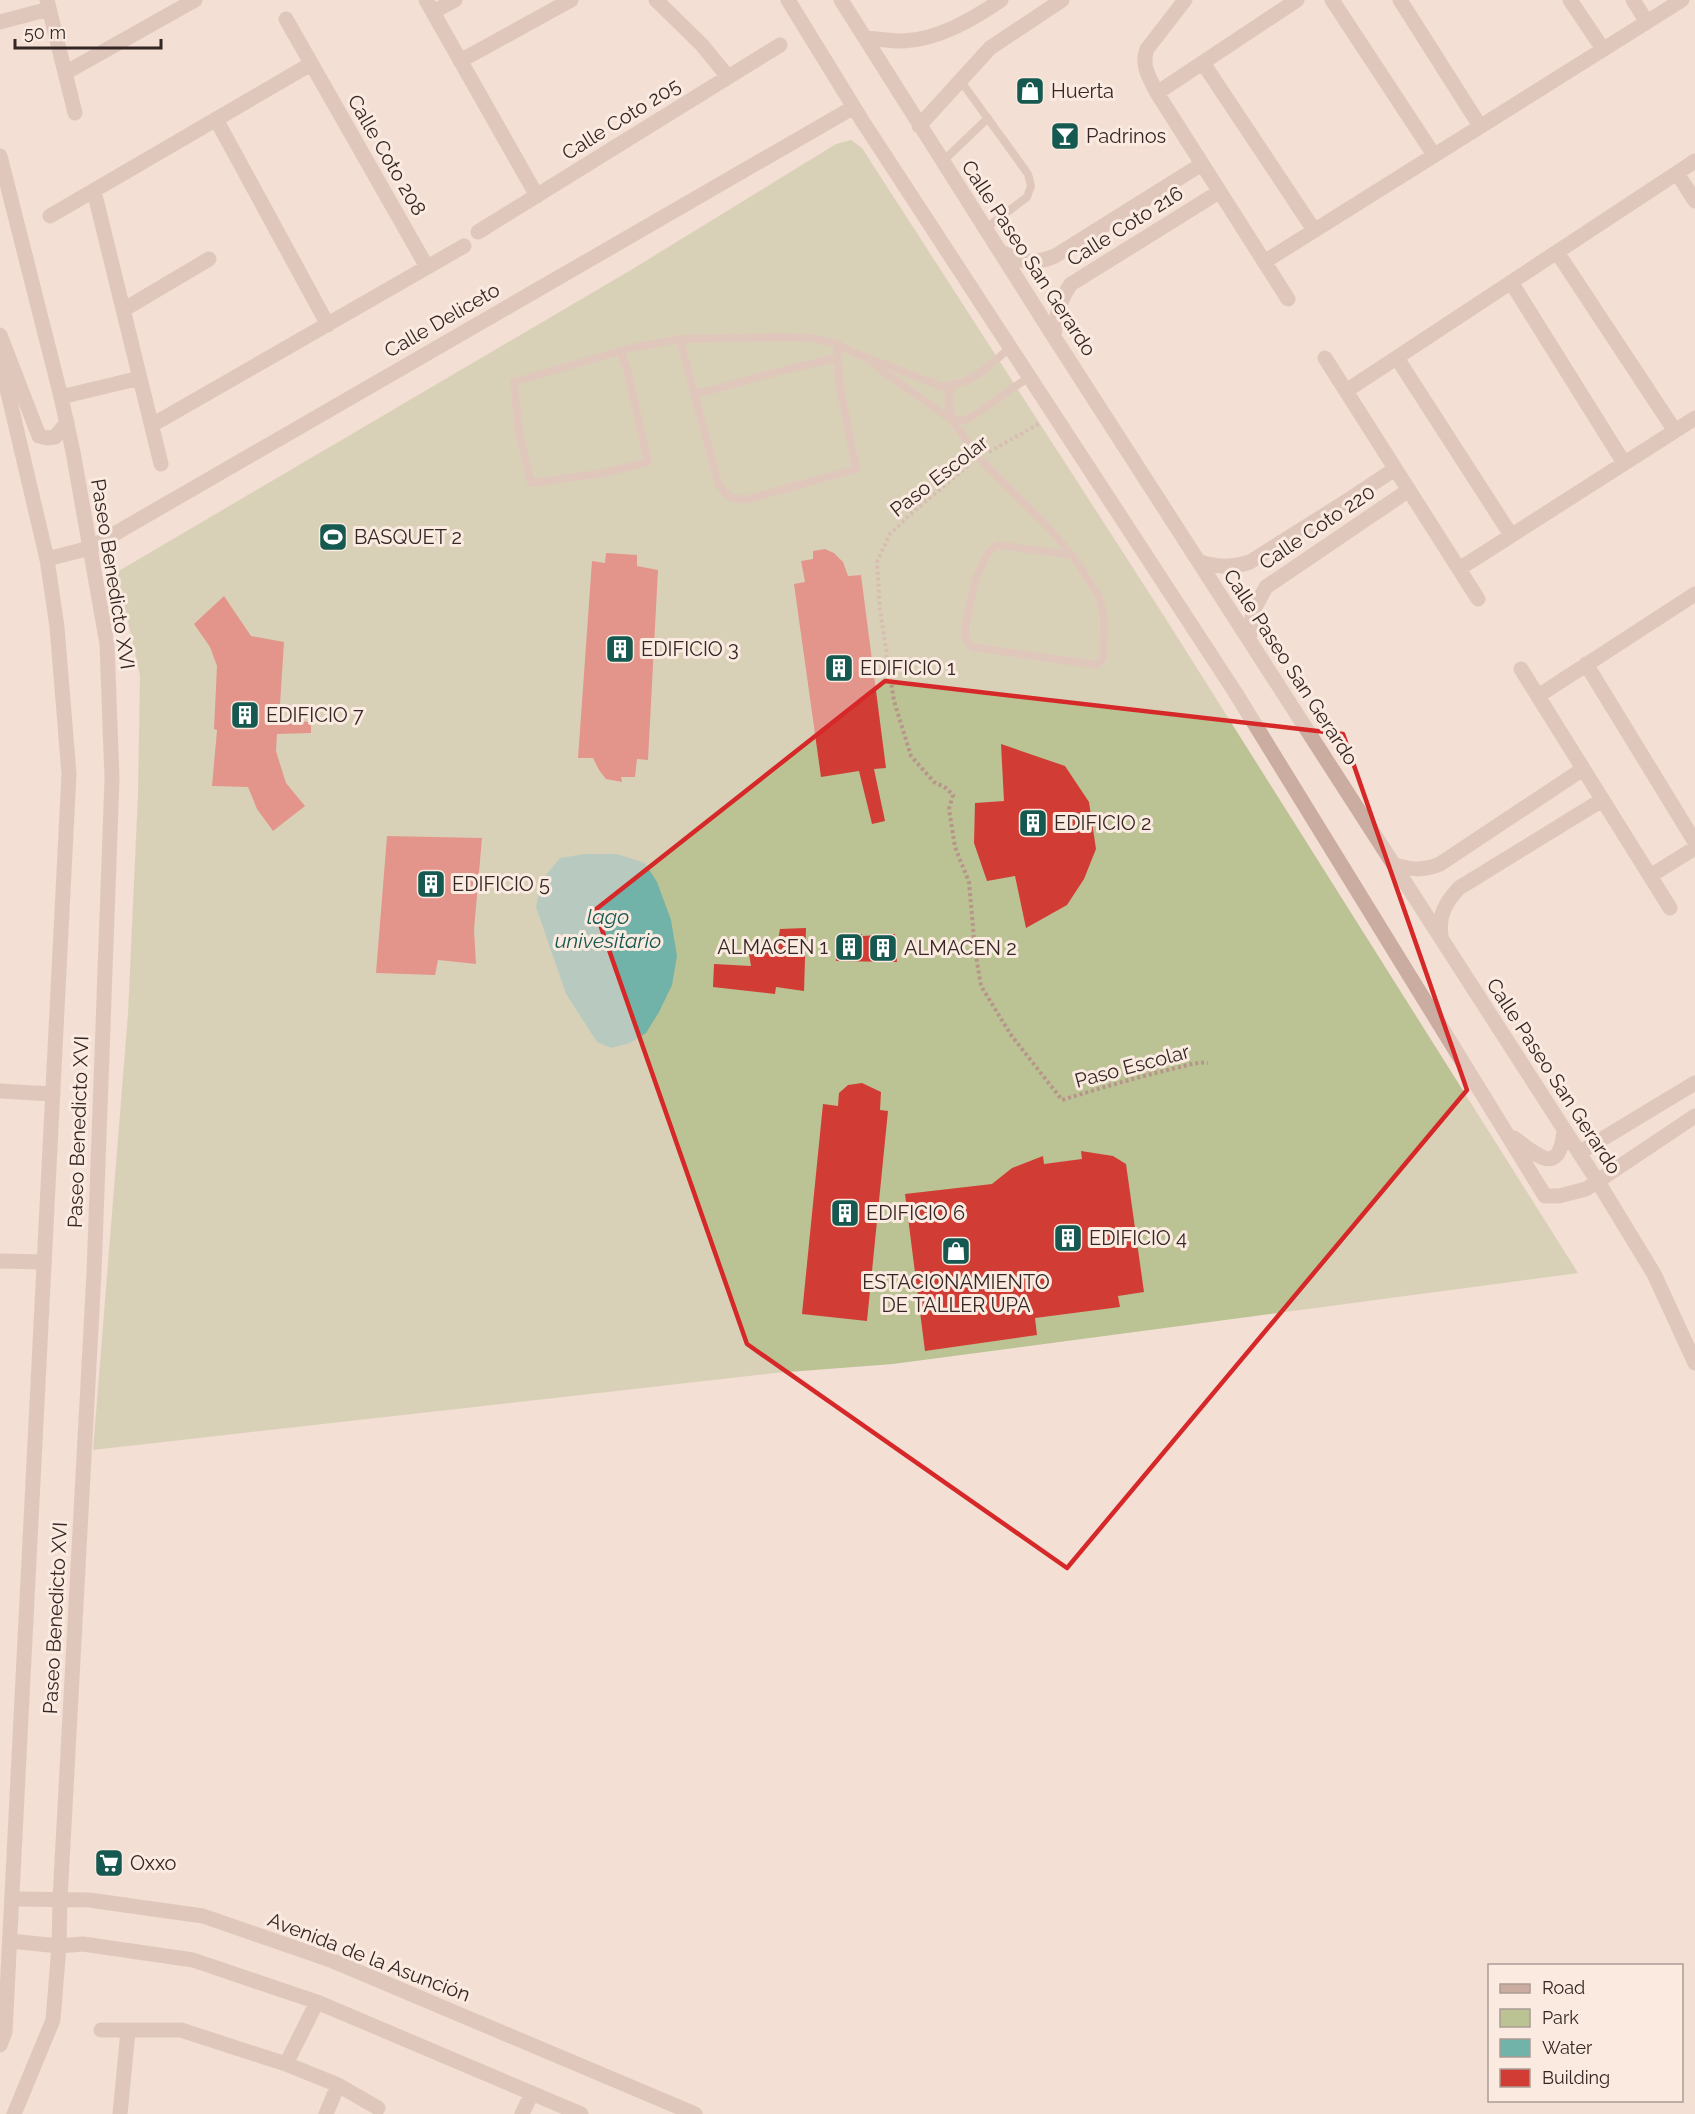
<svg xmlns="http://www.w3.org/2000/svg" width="1695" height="2114" font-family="Raleway,sans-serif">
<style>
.green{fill:#bbc294}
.water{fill:#71b2a9}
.building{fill:#d13d34}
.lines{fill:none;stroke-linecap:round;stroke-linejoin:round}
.path{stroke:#b7958a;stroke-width:4;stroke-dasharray:3 3;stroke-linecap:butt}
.service{stroke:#cbaca0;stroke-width:8}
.minor{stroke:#cbaca0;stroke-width:15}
.tertiary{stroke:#cbaca0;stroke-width:15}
.marked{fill:none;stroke:#d62828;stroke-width:4.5;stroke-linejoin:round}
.labels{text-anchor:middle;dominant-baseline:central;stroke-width:6;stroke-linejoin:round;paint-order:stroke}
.poi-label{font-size:20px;fill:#342624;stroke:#faeae0;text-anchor:start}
.street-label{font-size:20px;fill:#342624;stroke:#faeae0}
.water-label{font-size:21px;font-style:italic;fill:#165951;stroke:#faeae0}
</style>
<rect width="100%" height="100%" fill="#f3dfd4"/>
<!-- green -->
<path class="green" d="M851,140l11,8 302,468 414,657 -685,91 -118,9 -682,77 35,-436 10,-220 2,-118 -23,-104 514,-302 205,-126z"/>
<!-- water -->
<path class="water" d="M584,854h33l28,9 12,19 14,38 6,36 -5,29 -13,27 -13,21 -16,10 -19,5 -14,-6 -31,-48 -30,-87 5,-26 19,-23z"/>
<!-- building -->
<path class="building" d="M825,549l9,4 9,9 5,14 13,-1 25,193 -12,1 11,52 -13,3 -13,-53 -38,6 -27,-193 11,-2 -4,-21 12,-2v-8z
M606,553l31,2v11l21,4 -10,190 -11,-1 -2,18h-14l1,5 -16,-3 -7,-9 -6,-12h-15l14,-197 13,2z
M224,596l27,40 33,6 -5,78 32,2v11l-34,1 -1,17 10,32 19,23 -32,25 -16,-22 -9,-22 -36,-1 5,-56 -3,-1 3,-63 -7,-19 -16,-23z
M1001,744l64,22 24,36 7,47 -12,30 -17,26 -41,23 -11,-52 -28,5 -13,-38 1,-40 29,-2z
M387,836l95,2 -8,92 2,34 -38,-4 -3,15 -59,-2z
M806,928l-2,63 -28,-4 -1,7 -62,-7 1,-23 37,2 -3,-18 28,3 4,-22z
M837,934h25v2l33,-2 2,28 -61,-1z
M862,1083l19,9 -1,18 8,1 -21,210 -65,-7 21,-210 15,2 1,-13 9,-8z
M1081,1151l32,5 13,8 18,128 -26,4 2,11 -85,11 2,17 -112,16 -20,-157 87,-10 20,-16 31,-12 1,8 38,-5z"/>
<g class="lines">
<!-- path -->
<path class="path" d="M989,452l51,-29
M968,466l-55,46 -23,22 -13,28 3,48 14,91 17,55 23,26 12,6 7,7 -4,14 6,38 14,35 6,68 6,36 30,49 51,65c38,-12 76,-23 114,-32 13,-3 19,-6 32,-5"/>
<!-- service -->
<path class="service" d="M960,80l68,94 3,12 -4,11 -42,32
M942,162l46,-44
M680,339l14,54
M620,352l7,17 21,93 -45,11 -72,10 -12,-51 -5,-50 117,-34 49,-9 105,-2 27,1 25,6 15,8 91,35 23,-6 14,-8 30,-25
M837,358l-49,11 -80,22 -14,2 25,92 10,12 16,3 111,-31 -17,-87 -2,-38
M872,361l13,12 67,47 27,38 68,68 25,29 27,41 5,22 -1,41 -7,6 -124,-18 -6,-7 -1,-12 6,-30 5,-20 12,-25 9,-8 75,10
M952,420h12l9,-4 56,-39
M952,420c-3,-13 -7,-24 2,-36"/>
<!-- minor -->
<path class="minor" d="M47,0l28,113
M426,0l111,196
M656,0l46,45 26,32
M788,0l75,122 372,570 310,504h14l27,-7 109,-73
M841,0l213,337 544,845 56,92 41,89
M1185,0l-38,49c-6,17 2,28 10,44l131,206
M1332,0l102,155
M1400,0l80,126
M1570,0l33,49
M1633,0l14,22
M433,12l22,-12
M286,19l141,248
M0,22l49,-13
M866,38c12,1 25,3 37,3 35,-1 70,-22 98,-41
M460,61l111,-61
M1203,63l111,167
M65,73l130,-73
M1157,93l140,-93
M217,121l111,204
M919,126l71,-78 72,-48
M1677,173l18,28
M94,191l67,273
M50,216l261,-152
M478,232l302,-187
M1001,252c19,10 33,13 54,4l147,-92
M1557,252l118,179
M1264,262l418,-262
M1511,282l113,181
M123,310l86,-51
M1054,337c2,-21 5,-36 17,-53l148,-92
M1325,358l153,241
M1397,358l114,177
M1346,391l349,-230
M61,397l79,-19
M152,425l312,-179
M47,559l43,-11 764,-441
M1198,561c18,6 33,7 52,1l92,-58 53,-35
M1459,569l236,-151
M1249,640l4,-29 13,-24 143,-97
M1586,664l109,178
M1521,669l149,239
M1538,696l157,-102
M1393,864c18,6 30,7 47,0l143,-95
M1650,876l45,-28
M1441,936c-3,-20 4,-33 18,-48l143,-88
M0,1091l53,3
M1514,1138c24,18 45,39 50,-7
M1579,1153l116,-70
M0,1261l44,1
M12,1899l77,1 114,16 130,45 362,153
M10,1941l49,5 24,-2 110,16 124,42 264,112
M101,2030h80l105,34 52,21 40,23
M286,2064l31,-62
M120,2114l8,-83
M326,2114l12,-29
M522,2114l10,-21"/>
<!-- tertiary -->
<path class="tertiary" d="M0,156l61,241 12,55 34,192 5,135 -18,494 -34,626 -1,47 -6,74 -39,94
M0,335l39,101 8,2 8,-1 12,-14
M0,359l47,200 10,68 12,147 -64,1258 -5,13"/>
</g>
<!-- marked area -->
<path d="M0 0H1695V2114H0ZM885,681l458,53 124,356 -400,478 -320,-224 -152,-434z" fill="#f3dfd4" fill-opacity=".55" fill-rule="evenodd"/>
<path class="marked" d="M885,681l458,53 124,356 -400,478 -320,-224 -152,-434z"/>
<!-- icons -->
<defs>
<g id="shop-square" transform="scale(1.5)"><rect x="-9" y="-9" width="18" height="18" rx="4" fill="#165951" stroke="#faeae0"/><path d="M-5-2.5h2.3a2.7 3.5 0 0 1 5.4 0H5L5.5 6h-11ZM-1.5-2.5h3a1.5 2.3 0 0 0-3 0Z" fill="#fff"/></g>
<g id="bar-square" transform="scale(1.5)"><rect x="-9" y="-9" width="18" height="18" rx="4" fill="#165951" stroke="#faeae0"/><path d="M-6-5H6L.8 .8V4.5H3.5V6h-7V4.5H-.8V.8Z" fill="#fff"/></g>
<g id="stadium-square" transform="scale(1.5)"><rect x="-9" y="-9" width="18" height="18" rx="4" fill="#165951" stroke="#faeae0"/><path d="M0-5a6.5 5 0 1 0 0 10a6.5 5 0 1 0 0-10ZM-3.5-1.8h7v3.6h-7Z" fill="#fff"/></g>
<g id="building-square" transform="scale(1.5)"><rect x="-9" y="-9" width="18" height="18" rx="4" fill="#165951" stroke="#faeae0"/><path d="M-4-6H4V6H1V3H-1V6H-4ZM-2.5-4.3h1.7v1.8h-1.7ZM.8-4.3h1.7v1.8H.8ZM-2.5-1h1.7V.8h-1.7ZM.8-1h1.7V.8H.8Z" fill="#fff"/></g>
<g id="supermarket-square" transform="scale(1.5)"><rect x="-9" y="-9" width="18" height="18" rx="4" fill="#165951" stroke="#faeae0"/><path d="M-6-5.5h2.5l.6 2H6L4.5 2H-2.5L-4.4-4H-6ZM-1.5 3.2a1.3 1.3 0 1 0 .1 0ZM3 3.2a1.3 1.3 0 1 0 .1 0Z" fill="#fff"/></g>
</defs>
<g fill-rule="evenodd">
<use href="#shop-square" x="1030" y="91"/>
<use href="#bar-square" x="1065" y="136"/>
<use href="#stadium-square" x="333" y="537"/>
<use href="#building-square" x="620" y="649"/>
<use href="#building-square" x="839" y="668"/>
<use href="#building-square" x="245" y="715"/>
<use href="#building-square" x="1033" y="823"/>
<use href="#building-square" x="431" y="884"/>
<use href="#building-square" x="849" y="947"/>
<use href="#building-square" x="883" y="948"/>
<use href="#building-square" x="845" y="1213"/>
<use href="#building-square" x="1068" y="1238"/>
<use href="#shop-square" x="956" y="1251"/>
<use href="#supermarket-square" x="109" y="1863"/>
</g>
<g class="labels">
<!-- poi labels -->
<g class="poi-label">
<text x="1051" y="91">Huerta</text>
<text x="1086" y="136">Padrinos</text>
<text x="354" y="537">BASQUET 2</text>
<text x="641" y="649">EDIFICIO 3</text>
<text x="860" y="668">EDIFICIO 1</text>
<text x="266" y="715">EDIFICIO 7</text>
<text x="1054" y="823">EDIFICIO 2</text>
<text x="452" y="884">EDIFICIO 5</text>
<text x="828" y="947" text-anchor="end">ALMACEN 1</text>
<text x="904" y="948">ALMACEN 2</text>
<text x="866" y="1213">EDIFICIO 6</text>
<text x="1089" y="1238">EDIFICIO 4</text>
<text x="956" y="1282" text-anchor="middle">ESTACIONAMIENTO<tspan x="956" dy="23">DE TALLER UPA</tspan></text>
<text x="130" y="1863">Oxxo</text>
</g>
<!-- street labels -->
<g class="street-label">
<text transform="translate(621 119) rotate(-32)">Calle Coto 205</text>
<text transform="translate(387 155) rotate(60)">Calle Coto 208</text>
<text transform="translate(1125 226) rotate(-32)">Calle Coto 216</text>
<text transform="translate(1029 258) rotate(57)">Calle Paseo San Gerardo</text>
<text transform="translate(442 320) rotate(-30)">Calle Deliceto</text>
<text transform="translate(939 476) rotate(-38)">Paso Escolar</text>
<text transform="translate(1317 527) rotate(-34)">Calle Coto 220</text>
<text transform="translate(113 574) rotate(81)">Paseo Benedicto XVI</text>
<text transform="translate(1291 667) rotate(57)">Calle Paseo San Gerardo</text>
<text transform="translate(1132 1066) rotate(-15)">Paso Escolar</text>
<text transform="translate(1554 1076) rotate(57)">Calle Paseo San Gerardo</text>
<text transform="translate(78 1132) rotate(-88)">Paseo Benedicto XVI</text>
<text transform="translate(55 1618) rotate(-87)">Paseo Benedicto XVI</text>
<text transform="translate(369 1957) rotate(21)">Avenida de la Asunción</text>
</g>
<!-- water labels -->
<g class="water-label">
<text x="608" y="916">lago<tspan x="608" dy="24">univesitario</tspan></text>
</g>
</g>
<!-- legend -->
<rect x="1488" y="1964" width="195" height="138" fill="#faeae0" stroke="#ab9c95" stroke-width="1.5"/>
<rect x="1500" y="1984" width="30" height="9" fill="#cbaca0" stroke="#ab9c95" stroke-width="1.5"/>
<text x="1542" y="1994" font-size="18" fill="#342624">Road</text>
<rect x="1500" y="2009" width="30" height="18" fill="#bbc294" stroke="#ab9c95" stroke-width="1.5"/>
<text x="1542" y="2024" font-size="18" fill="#342624">Park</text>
<rect x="1500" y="2039" width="30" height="18" fill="#71b2a9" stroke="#ab9c95" stroke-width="1.5"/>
<text x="1542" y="2054" font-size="18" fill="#342624">Water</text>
<rect x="1500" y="2069" width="30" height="18" fill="#d13d34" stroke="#ab9c95" stroke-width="1.5"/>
<text x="1542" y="2084" font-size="18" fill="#342624">Building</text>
<!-- scale -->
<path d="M15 39v9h146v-9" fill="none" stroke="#342624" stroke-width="3"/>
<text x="24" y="39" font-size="18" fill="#342624" stroke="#faeae0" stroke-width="4.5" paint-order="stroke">50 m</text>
</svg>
